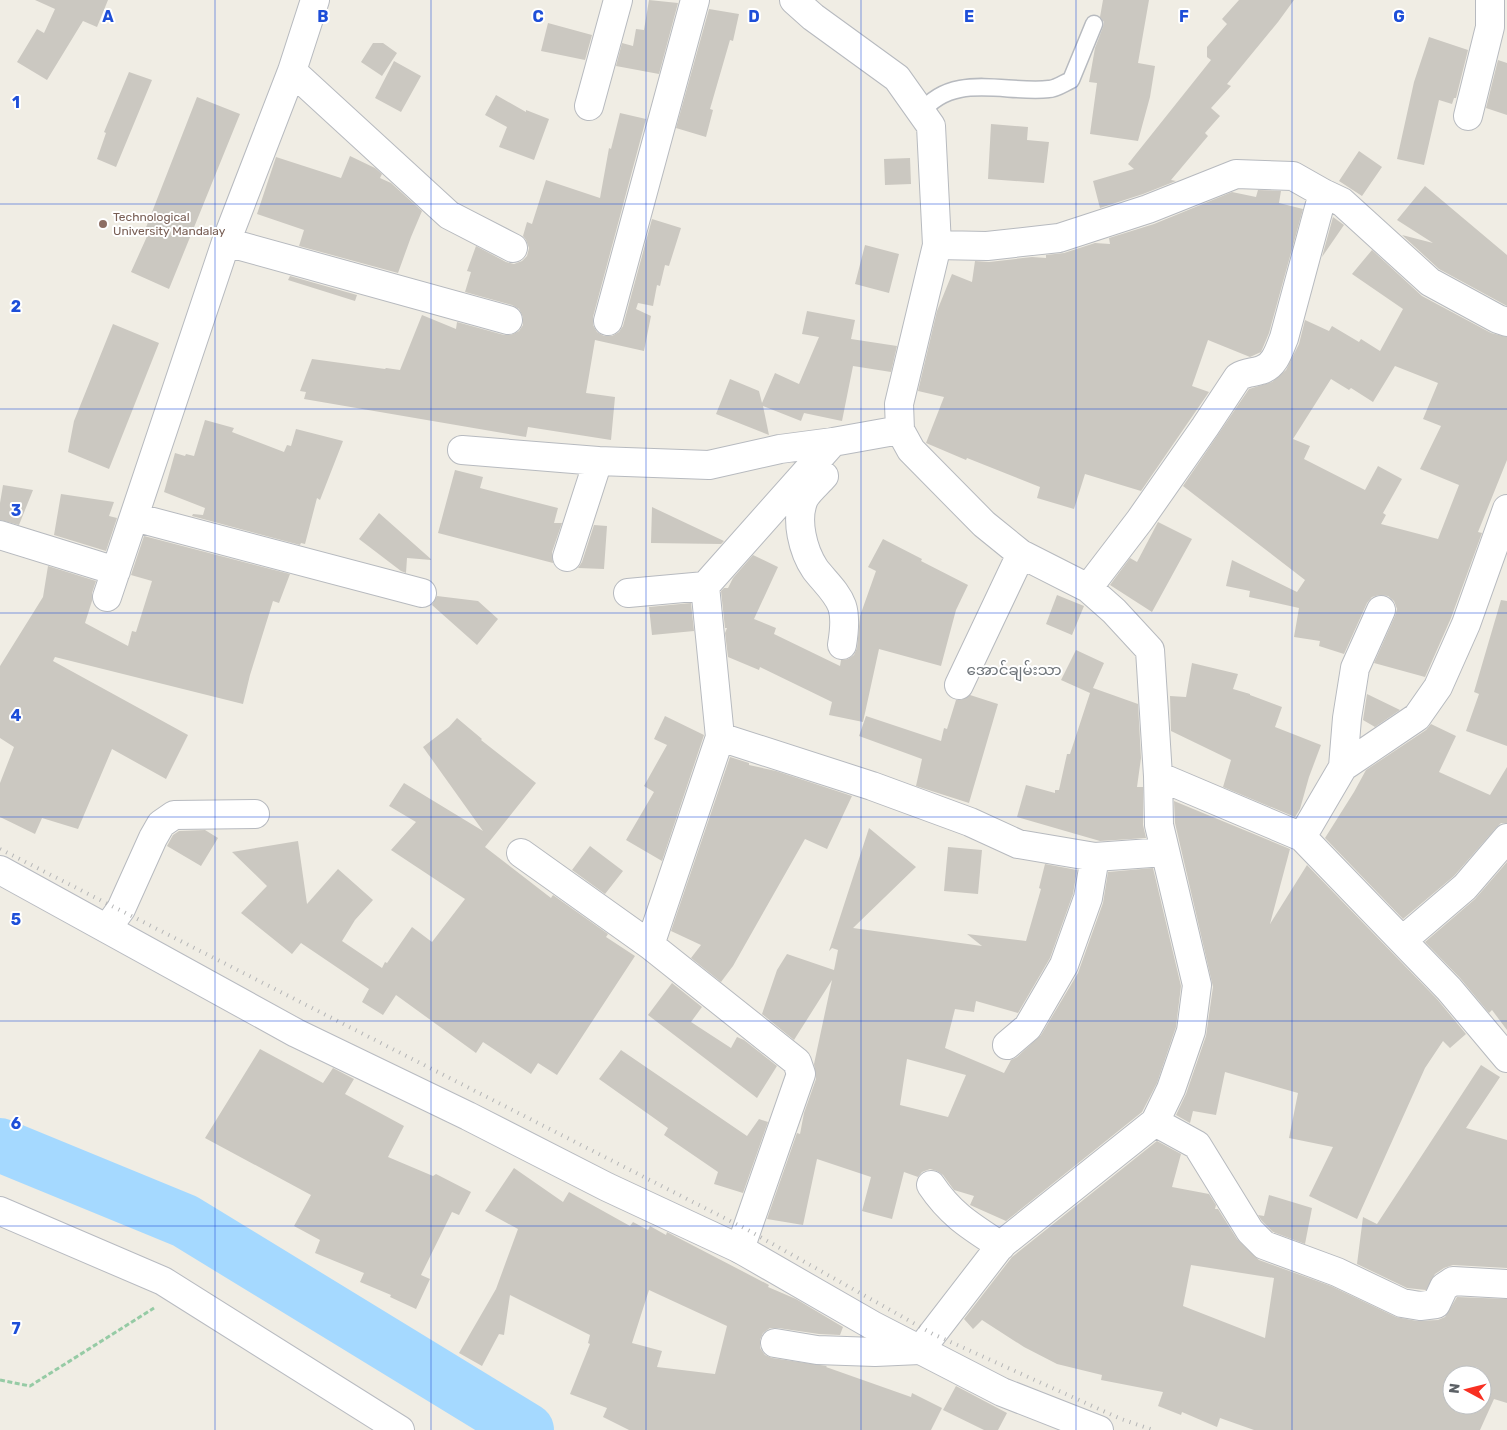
<svg xmlns="http://www.w3.org/2000/svg" width="1507" height="1430" font-family="Rubik,'Noto Sans Myanmar',sans-serif">
<style>
.lines{fill:none;stroke-linecap:round;stroke-linejoin:round}
.river{stroke:#a5d9ff;stroke-width:54}
.building{fill:#cbc8c1;fill-rule:evenodd}
.lane-casing{stroke:#b7babf;stroke-width:19}
.street-casing{stroke:#b7babf;stroke-width:30}
.secondary-casing{stroke:#b8bbc1;stroke-width:30}
.path{stroke:#96cba5;stroke-width:3;stroke-dasharray:5 2.5;stroke-linecap:butt}
.lane{stroke:#fff;stroke-width:16}
.street{stroke:#fff;stroke-width:28}
.secondary{stroke:#fff;stroke-width:28}
.rail{stroke:#b5b6b7;stroke-width:4;stroke-dasharray:1 6;stroke-linecap:butt}
.grid{fill:none;stroke:#1d4ed8;stroke-width:1;stroke-opacity:0.55}
.education-dot{fill:#8d6e63;stroke:#fff;stroke-width:2}
.labels{text-anchor:middle;dominant-baseline:central;stroke-width:4;stroke-linejoin:round;paint-order:stroke}
.education-label{font-size:12px;fill:#785e54;stroke:#fff;text-anchor:start}
.quarter-label{font-size:15px;fill:#6d7378;stroke:#fff}
.grid-label{font-size:16px;text-anchor:middle;font-weight:bold;fill:#1d4ed8;stroke:#fff;stroke-width:4;stroke-linejoin:round;paint-order:stroke}
</style>
<rect width="100%" height="100%" fill="#f0ede4"/>
<g class="lines">
<!-- river -->
<path class="river" d="M0,1145l185,76 342,209"/>
</g>
<!-- building -->
<path class="building" d="M35,0h73l-11,27 -14,-6 -36,59 -30,-18 20,-33 7,4 11,-24z
M649,0l29,3 -19,71 -43,-8 6,-23 11,3 3,-17 8,1z
M1103,0h46l-11,63 17,3 -5,31 -12,44 -48,-7 7,-51 -8,-1 6,-34 8,-21 1,-5 -4,-5z
M1239,0h55l-16,22 -51,62 4,2 -20,22 9,8 -15,17 3,3 -37,44 5,1 -33,13 -43,14 -7,-27 41,-12 -6,-5 83,-104 -4,-3v-10l20,-23 -5,-5z
M709,9l30,5 -6,27 -3,-1 -20,69 3,1 -7,27 -30,-9z
M548,23l44,12 -7,25 -44,-9z
M1429,37l39,13 -12,48h-2l-2,6 -13,-4 -15,65 -27,-6 17,-77z
M373,43h10l14,10 -15,23 -21,-14z
M1498,60l9,3v52l-21,-7z
M394,61l27,15 -20,36 -26,-14z
M129,72l23,8 -36,87 -19,-8 9,-26 -2,-1z
M496,95l30,17v-2l23,9 -15,41 -35,-13 8,-20 -22,-12z
M197,97l43,17 -71,175 -38,-17 18,-40 -4,-2z
M620,113l26,6 -53,198v8l4,7 7,4h8l7,-4 4,-6 29,-107 29,9 -12,38 -4,-1 -5,21 -3,-1 -4,21 -15,-3 -2,6 15,7 -7,35 -49,-11 -9,53 29,4 -4,43 -83,-13 -2,10 -222,-38 2,-7 -6,-1 12,-32 73,10 1,-1 14,2 22,-55 34,14 1,-7 47,13h7l8,-4 4,-6v-8l-4,-8 -7,-4 -47,-13 6,-20 -4,-1 9,-25 30,16 8,2 8,-3 5,-5 2,-8 -3,-8 -3,-4 4,-14 5,2 14,-44 54,18 9,-50 2,1z
M991,124l37,3 -1,13 22,2 -5,41 -56,-4z
M1359,151l23,16 -20,29 -23,-15z
M350,156l25,12 7,6 -2,4 11,5 31,28 -11,26 -13,36 -99,-27 5,-16 -47,-16 19,-57 65,21z
M910,158l1,26 -26,1 -1,-26z
M1425,186l82,69v51l-68,-37 -37,-34 31,8 -36,-23z
M1258,190l23,1 -2,12 24,6 -34,124 -8,19 -11,5 -42,-17 -16,46 17,6 -68,99 -56,-17 -11,35 -37,-11 3,-11 -73,-29 -1,2 -40,-17 18,-46 -26,-6 19,-80 15,-37 20,8 3,-21 14,1 43,-5 14,1v-3l18,-2 31,-10 15,1 -1,-6 45,-14 78,-32 24,5z
M1333,217l11,8 -22,32z
M865,245l34,9 -10,39 -34,-9z
M1372,250l50,46 69,37 16,4v123l-29,72 4,1 -31,85 -26,59 -51,-14 21,-47 2,-7 -3,-8 -6,-5 -9,-1 -7,2 -5,6 -23,51 -25,-8 1,-5 -26,-4 5,-29 -50,-11 1,-6 -24,-5 6,-26 65,32 8,-12 -122,-94 66,-97 23,-7 14,-12 13,-26 6,-24 24,11 3,-5 27,16 2,-3 19,12 23,-42 -51,-35zM1395,366l43,17 -15,36 18,7 -21,43 39,16 -21,54 -57,-15 5,-9 -3,-2 19,-34 -24,-13 -13,24 -61,-31 6,-13 -17,-7 38,-60 18,11 2,-2 22,14z
M290,276l67,19 -2,6 -67,-21z
M807,311l48,9 -4,19 46,7 -6,26 -38,-6 -11,55 -38,-8 -3,8 -38,-15 6,29 -53,-21 14,-35 29,12 3,12 13,-30 24,11 20,-47 -17,-3z
M113,324l46,19 -50,126 -41,-17 6,-31z
M205,420l29,8 -2,4 52,20 3,-7 4,1 5,-17 47,12 -23,59 -3,-2 -12,46 -4,-1 -1,2 -108,-29 1,-2 10,1 2,-7 -41,-16 11,-39 10,3 1,-2 8,2z
M455,470l28,7 -3,11 78,20 -4,15h8l-10,29 1,11 -115,-30z
M3,485l30,5 -14,35 -19,-5v-17z
M61,494l53,8 -5,14 8,2 -11,33 -52,-16z
M652,507l72,34 -3,3 -70,-1z
M379,513l53,47 -25,-2 -1,15 -5,-2 -42,-32z
M1158,522l34,17 -40,73 -42,-27 20,-27 7,4z
M594,525l13,1 -3,43 -26,-1 4,-6z
M144,536l146,38 -11,29 -6,-2 -23,74 -7,29 -188,-47 -2,4 135,74 -22,44 -54,-30 -34,80 -36,-11 -7,16 -35,-17v-34l14,-36 -14,-9v-72l43,-69 5,-31 48,15 -4,12v8l-7,22 43,23 4,-15 4,1 16,-51 -21,-6z
M883,539l39,20 -1,2 47,24 -12,25 -15,56 -62,-17 -16,73 -34,-7 3,-13 -72,-35 -1,3 -31,-13 -3,-24 2,-5h-2l-4,-37 3,-3h4l5,-10 20,-23 25,12 -24,52 22,9 -2,6 66,32 1,-6 7,-1 6,-4 3,-7 3,-32 16,-45 -8,-4z
M1057,595l27,11 -12,29 -26,-11z
M437,596l41,5 20,18 -21,26 -45,-40z
M1501,600l6,1v145l-41,-15 13,-37 -5,-2z
M691,603l3,28 -42,4 -3,-28z
M1076,650l28,13 -11,25 45,16 3,54 -4,29h6v38l3,13 -46,3 -83,-24 9,-32 29,8v-3h4l8,-36h3l20,-61 -29,-13z
M1192,663l46,11 -5,15 17,5v1l32,12 -7,20 46,18 -12,32 -9,32 -5,8 -72,-30 8,-27 -60,-29 -1,-35 16,1z
M1367,694l31,15 2,1 -25,17 -12,-7z
M970,695l28,9 -29,99 -53,-17 6,-27 -63,-23 7,-20 75,25 3,-13 3,1 9,-29h5z
M665,716l39,19 -42,126 -36,-21 28,-48 -10,-6 23,-41 -13,-6z
M457,718l25,21 -1,1 55,43 -51,64 66,51 2,-3 55,39 -2,3 29,19 -78,119 -19,-12 -7,11 -48,-32 -7,11 -80,-58 -13,20 -21,-13 7,-13 -68,-46 -9,11 -51,-41 26,-27 -35,-34 66,-11 9,63 31,-35 35,31 -18,20 -13,21 40,27 3,-6 2,1 25,-36 20,15 33,-43 -74,-49 25,-28 -27,-16 15,-23 79,48 -60,-84 26,-20z
M1431,724l25,12 -17,36 51,23 17,-28v56h-6l-5,5 -42,48 -51,43 -78,-81 29,-46 12,-22 60,-40z
M730,757l19,6v2l27,6 76,25 -25,53 -22,-10 -72,127 -12,16 -30,-24 10,-13 -30,-14z
M1174,801l116,48 -20,75 37,-59 130,134 29,35 -16,14 -7,-7 -18,27 -68,151 -48,-23 24,-49 -44,-9 9,-45 -73,-21 -9,43 -23,-4 -3,12 -14,-8 10,-21 20,-58 7,-49 -38,-164z
M869,828l47,39 -63,61 129,18 -15,-12 59,7 15,-52 -2,-1 6,-24 32,6 -4,24 -23,64 -32,55 -42,-12 -2,11 -19,-3 -10,39 59,25 7,-13 6,-3 24,-22 37,-62 25,-70 5,-31 45,-4 28,118 -5,41 -19,56 -15,29 -136,109 -36,-16 4,-9 -20,-6 -11,-15 -6,-4 -7,-2 -8,3 -4,5 -14,-5 -12,47 -30,-8 9,-34 -54,-18 -14,66 -36,-6 30,-86 3,1 4,-21 12,-34 -2,-15 18,-84 -38,60 -32,-26 15,-44 10,-16 47,16 4,-20 -6,-2 -3,3zM907,1059l59,16 -18,42 -48,-12z
M205,830l13,8 -17,28 -34,-20 6,-11 6,-4z
M590,846l33,25 -18,23 -33,-24z
M948,847l34,3 -4,44 -34,-3z
M1507,862v168l-15,-20 -3,3 -29,-35 -35,-36 50,-43z
M672,983l30,24 -11,15 40,26 6,-11 7,3 33,26 -20,32 -109,-83z
M260,1049l63,34 10,-15 21,11 -9,15 59,32 -16,31 45,19 3,-2 35,18 -12,23 -7,-3 -31,63 9,4 -14,30 -26,-12 1,-2 -31,-13 4,-9 -49,-20 5,-13 -26,-14 17,-31 -106,-57z
M621,1050l126,86 12,-17 9,3 -25,71 -29,-9 4,-12 -54,-37 4,-7 -69,-49z
M1481,1065l19,12 -34,51 41,12v128l-54,-3 -9,3 -9,6 -9,16 -19,-2 -50,-24 6,-47 14,7z
M1157,1141l24,13 -9,33 37,7 7,11 -1,4h3l19,30 22,21 72,26 65,31 21,4 21,-1 7,-3 12,-20 50,2v104l-13,-4 -14,31h-226l-34,-12 -3,9 -35,-15 -1,3 -23,-9 5,-14 -62,-12 1,-5 -45,-11 -33,-17 -42,-27 -9,9 -9,-10 48,-62zM1191,1265l83,13 -9,60 -82,-32zM1452,1375h30v30h-30z
M514,1168l49,34 6,-10 61,34 3,-4 15,8 2,-4 16,9 1,-3 102,53 -1,2 28,12 47,28 -3,8 -21,-1 -41,-6h-8l-7,5 -3,7v8l5,7 7,3 55,8 -1,1 85,30 1,-4 30,15 -11,22h-302l-26,-13 4,-9 -37,-14 20,-50 -2,-1 2,-8 -80,-40 -6,40 -5,-1 -17,32 -23,-13 37,-64 22,-60 -33,-18zM649,1290l78,36 -12,48 -58,-7 5,-16 -30,-8z
M1269,1195l43,13 -7,36 -32,-12 -11,-11 -4,-6 6,1z
M956,1386l51,27 -9,17h-14l-41,-20z"/>
<g class="lines">
<!-- lane casing -->
<g class="lane-casing">
<path id="lane" d="M921,113c31,-42 85,-19 128,-24 7,0 15,-6 22,-9l23,-56"/>
</g>
<!-- street casing -->
<g class="street-casing">
<path id="street" d="M292,71l157,144 64,33
M589,106l29,-106
M1468,116l22,-89v-27
M226,242l282,78
M937,245l50,1 72,-8 89,-29 88,-35 57,2 30,17 19,9 88,80 68,37 9,3
M608,321l87,-321
M462,450l136,11
M824,476c-6,7 -16,15 -20,23 -9,21 -1,52 11,70 9,12 22,23 27,37 4,12 2,27 0,39
M134,517l288,76
M0,535l116,36
M567,557l31,-96 111,4 71,-16 53,-7 67,-12
M1088,588l52,-68 65,-93 33,-50c8,-5 15,-4 23,-7 14,-4 18,-20 23,-32l39,-145
M628,593l77,-7 128,-144
M107,597l119,-355 66,-171 23,-71
M959,685l62,-131
M720,737l152,49 98,36 48,22 77,13 70,-5
M1343,767l74,-50 21,-30 28,-63 41,-115
M1158,776l144,61 147,152 58,69
M1302,837l41,-70 4,-49 8,-50 26,-58
M521,853l129,92 147,117 4,12 -61,175
M108,927l13,-18 32,-71 8,-14 13,-9 81,-1
M1403,940l62,-53 42,-49
M650,945l70,-208 -15,-151
M1007,1045l21,-18 36,-62 24,-67 7,-41
M1155,1122l42,23 53,86 14,14 73,27 65,31 18,3 16,-2 8,-17 9,-6 54,3
M931,1185c20,30 41,42 70,61
M775,1343l42,7 58,2 45,-2 81,-105 154,-123 16,-33 20,-58 6,-46 -38,-160 -1,-49 -8,-126 -36,-39 -26,-23 -67,-34 -37,-30 -73,-74 -11,-20 -1,-26 38,-159 -6,-119 -34,-48 -84,-61 -19,-17"/>
</g>
<!-- secondary casing -->
<g class="secondary-casing">
<path id="secondary" d="M0,870l296,163 172,83 139,71 133,62 132,76 130,67 97,38
M0,1211l163,70 237,149"/>
</g>
<!-- path -->
<path class="path" d="M0,1380l30,6 124,-78"/>
<!-- lane -->
<use href="#lane" class="lane"/>
<!-- street -->
<use href="#street" class="street"/>
<!-- secondary -->
<use href="#secondary" class="secondary"/>
<!-- rail -->
<path class="rail" d="M0,849l746,380 187,105 188,85 32,11"/>
</g>
<!-- grid -->
<path class="grid" d="M215,0v1430M431,0v1430M646,0v1430M861,0v1430M1076,0v1430M1292,0v1430M0,204h1507M0,409h1507M0,613h1507M0,817h1507M0,1021h1507M0,1226h1507"/>
<!-- markers -->
<circle class="education-dot" cx="103" cy="224" r="5"/>
<g class="labels">
<!-- education labels -->
<g class="education-label">
<text x="113" y="217">Technological<tspan x="113" dy="14">University Mandalay</tspan></text>
</g>
<!-- quarter labels -->
<g class="quarter-label">
<text x="1014" y="670">အောင်ချမ်းသာ</text>
</g>
</g>
<g class="grid-label">
<text x="108" y="22">A</text>
<text x="323" y="22">B</text>
<text x="538" y="22">C</text>
<text x="754" y="22">D</text>
<text x="969" y="22">E</text>
<text x="1184" y="22">F</text>
<text x="1399" y="22">G</text>
<text x="16" y="108">1</text>
<text x="16" y="312">2</text>
<text x="16" y="516">3</text>
<text x="16" y="721">4</text>
<text x="16" y="925">5</text>
<text x="16" y="1129">6</text>
<text x="16" y="1334">7</text>
</g>
<!-- north arrow -->
<g transform="translate(1467 1390) rotate(277)"><circle r="24" fill="#ffffff" stroke="#bec0c2"/>
<path d="M0-4L9 19L0 12L-9 19Z" fill="#f83022"/>
<text y="-8" font-size="14" font-weight="bold" text-anchor="middle" fill="#5c6166">N</text>
</g>
</svg>
